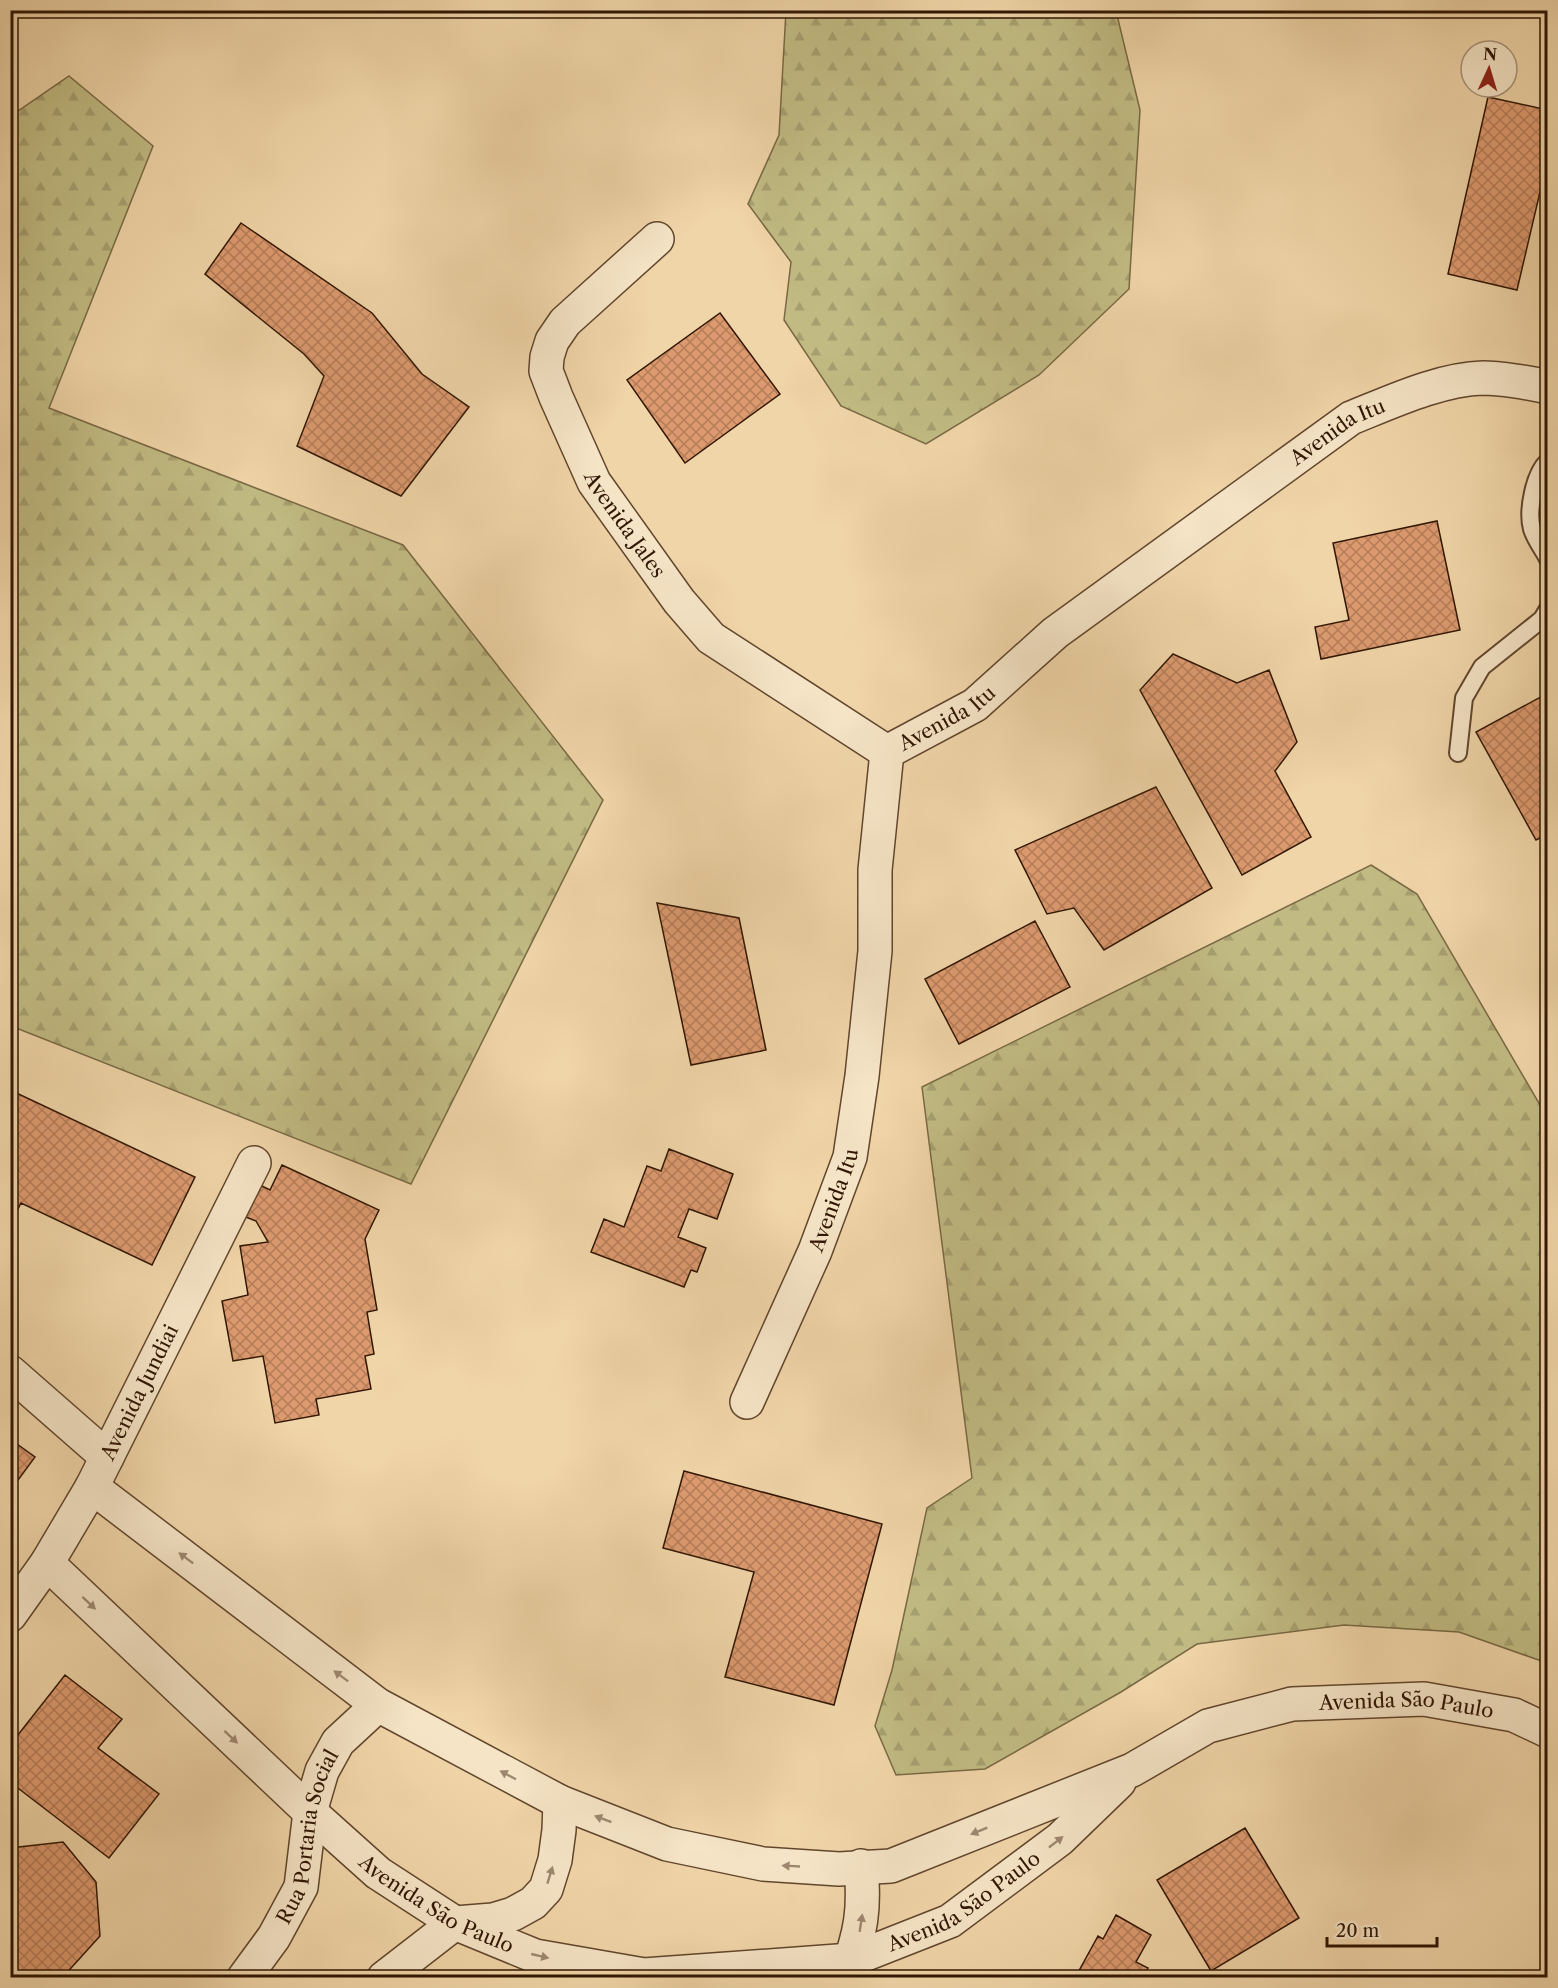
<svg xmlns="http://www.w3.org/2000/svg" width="1558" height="1988" font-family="'Libre Caslon Text',serif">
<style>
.forest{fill:url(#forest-firs);stroke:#796944;stroke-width:1.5}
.building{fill:url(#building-cross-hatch);stroke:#311704;stroke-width:1.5}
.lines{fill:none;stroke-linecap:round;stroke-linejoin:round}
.lane-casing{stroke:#61462d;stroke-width:20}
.street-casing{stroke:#61462d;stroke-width:36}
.lane{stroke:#f5e4c6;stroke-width:16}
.street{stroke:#f5e4c6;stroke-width:33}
.oneway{fill:#9d886f}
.labels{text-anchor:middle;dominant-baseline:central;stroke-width:5;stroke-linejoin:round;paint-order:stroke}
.street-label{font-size:20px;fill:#311704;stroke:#f5e4c6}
</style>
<defs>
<pattern id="forest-firs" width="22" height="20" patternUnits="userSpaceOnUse" patternTransform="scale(1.5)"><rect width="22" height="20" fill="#c1bb83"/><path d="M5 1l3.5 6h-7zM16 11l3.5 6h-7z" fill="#a6a070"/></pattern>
<pattern id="building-cross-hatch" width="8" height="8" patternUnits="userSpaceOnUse" patternTransform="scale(1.5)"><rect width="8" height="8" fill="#dd9a6f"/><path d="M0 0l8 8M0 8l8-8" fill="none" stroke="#b47d59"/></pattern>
</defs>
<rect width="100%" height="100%" fill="#f0d5a8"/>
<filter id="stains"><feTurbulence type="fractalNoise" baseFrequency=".00333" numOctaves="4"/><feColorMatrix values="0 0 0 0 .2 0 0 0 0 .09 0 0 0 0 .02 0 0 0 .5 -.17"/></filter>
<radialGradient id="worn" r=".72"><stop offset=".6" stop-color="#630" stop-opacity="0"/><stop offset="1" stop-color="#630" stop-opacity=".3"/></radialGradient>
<!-- forest -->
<path class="forest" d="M786,11h330l24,99 -11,179 -90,86 -113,69 -85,-38 -57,-86 7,-58 -43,-58 31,-69z
M69,76l84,70 -104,262 354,137 200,255 -192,384 -400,-158v-910z
M1371,865l46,29 130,223v546l-88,-31 -115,-7 -147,19 -76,48 -136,77 -89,6 -21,-49 17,-56 35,-162 45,-30 -50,-391z"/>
<!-- building -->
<path class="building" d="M1488,97l60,13v48l-31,132 -69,-16z
M241,223l131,90 50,61 47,33 -68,89 -104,-50 27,-70 -20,-22 -99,-80z
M720,313l60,81 -95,69 -58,-83z
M1437,521l23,109 -139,29 -6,-32 34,-7 -16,-77z
M1173,654l64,29 32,-13 28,72 -22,29 36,66 -69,38 -102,-185z
M1548,693v141l-12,6 -60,-108z
M1156,787l56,101 -108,62 -30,-42 -27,6 -32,-64z
M657,903l82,15 27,132 -75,15z
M1035,921l35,66 -111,57 -34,-65z
M10,1090l185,87 -43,88 -131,-62 -11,22z
M669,1149l64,25 -16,45 -28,-10 -11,28 28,11 -9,24 -6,-2 -7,17 -93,-35 13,-33 20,8 23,-61 14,5z
M282,1165l97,45 -14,29 12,71 -10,2 7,42 -9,2 6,33 -55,10 3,16 -44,8 -12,-67 -30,5 -11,-60 26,-6 -8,-49 28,-4 -12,-21 -10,-4 14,-32 10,5z
M10,1439l25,18 -25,34z
M684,1471l198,53 -48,181 -109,-28 29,-105 -91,-24z
M65,1675l57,44 -24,29 61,46 -50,64 -99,-76v-37z
M1245,1828l54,90 -88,53 -54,-91z
M63,1842l33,40 4,54 -38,42h-45l-7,-3v-127z
M1116,1915l35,20 -15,27 12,6 -5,10h-68l23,-42 5,3z"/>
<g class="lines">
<!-- lane casing -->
<g class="lane-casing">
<path id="lane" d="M1548,461c-14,13 -21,50 -16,68 3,10 11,20 16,30
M1458,753l6,-55 18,-31 60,-48 6,-10"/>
</g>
<!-- street casing -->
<g class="street-casing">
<g id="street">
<path id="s1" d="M657,239l-92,83 -13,19 -5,16 -1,14 10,26 38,85 85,119 32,37 176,114"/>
<path d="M10,1372l97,85"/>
<path id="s2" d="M747,1402l68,-151 35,-94 12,-81 13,-125v-81l12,-118 88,-47 80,-72 296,-215c40,-16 89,-39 132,-40 17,0 48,5 65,9"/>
<path id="s3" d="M92,1487l286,218 182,97 107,42 96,20 76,5 52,-3 241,-96 76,-44 84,-22 132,-5 90,16 34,16"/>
<path id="s4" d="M47,1563l263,249 68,61 77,50 80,33 109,19 207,-15 99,-39 110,-82 59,-57"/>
<path id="s5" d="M10,1615l37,-52 45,-76 162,-324"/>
<path d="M846,1973c15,-40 19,-64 15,-107"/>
<path id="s6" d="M244,1978l30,-41 27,-50 9,-75 12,-41 16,-29 40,-37"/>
<path d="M384,1978l71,-55 38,-3 20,-6 20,-11 13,-14 9,-29 4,-30 1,-28"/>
</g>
</g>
<!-- lane -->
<use href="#lane" class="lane"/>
<!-- street -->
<use href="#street" class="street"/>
</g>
<!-- one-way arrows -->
<defs><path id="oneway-solid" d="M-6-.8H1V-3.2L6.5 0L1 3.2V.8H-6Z" transform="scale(1.5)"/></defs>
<g class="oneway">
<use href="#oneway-solid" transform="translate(186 1558) rotate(-143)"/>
<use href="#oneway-solid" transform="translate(89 1603) rotate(43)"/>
<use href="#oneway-solid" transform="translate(341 1676) rotate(-143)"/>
<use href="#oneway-solid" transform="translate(231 1737) rotate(43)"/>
<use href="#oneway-solid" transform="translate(508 1775) rotate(-152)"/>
<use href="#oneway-solid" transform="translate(603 1819) rotate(-159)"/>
<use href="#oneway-solid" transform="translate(979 1831) rotate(158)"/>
<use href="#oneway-solid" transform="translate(1056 1842) rotate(-38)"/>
<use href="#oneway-solid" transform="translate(791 1866) rotate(-177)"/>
<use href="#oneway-solid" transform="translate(550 1875) rotate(-73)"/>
<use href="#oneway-solid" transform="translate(861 1923) rotate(-81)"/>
<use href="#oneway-solid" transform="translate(540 1956) rotate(13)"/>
</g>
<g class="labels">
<!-- street labels -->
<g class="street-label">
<text stroke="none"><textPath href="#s2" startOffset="1228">Avenida Itu</textPath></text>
<text stroke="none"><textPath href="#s1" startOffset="351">Avenida Jales</textPath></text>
<text stroke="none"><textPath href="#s2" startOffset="742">Avenida Itu</textPath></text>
<text stroke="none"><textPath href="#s2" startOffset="220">Avenida Itu</textPath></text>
<text stroke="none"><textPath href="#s5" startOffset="258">Avenida Jundiai</textPath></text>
<text stroke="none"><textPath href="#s3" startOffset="1456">Avenida São Paulo</textPath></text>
<text stroke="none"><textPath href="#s6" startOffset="158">Rua Portaria Social</textPath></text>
<text stroke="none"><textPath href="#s4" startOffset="1078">Avenida São Paulo</textPath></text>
<text stroke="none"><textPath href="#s4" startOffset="520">Avenida São Paulo</textPath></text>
</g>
</g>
<!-- margin -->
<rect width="1558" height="1988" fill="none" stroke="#f0d5a8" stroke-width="36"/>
<rect x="12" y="12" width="1534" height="1964" fill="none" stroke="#311704" stroke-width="3"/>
<rect x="18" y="18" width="1522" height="1952" fill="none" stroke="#311704" stroke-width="1.5"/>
<!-- north arrow -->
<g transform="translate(1489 69) rotate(4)"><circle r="28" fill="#f5e4c6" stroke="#a79278" stroke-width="1.5"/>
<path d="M0-4.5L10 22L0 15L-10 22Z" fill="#8f2418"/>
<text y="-9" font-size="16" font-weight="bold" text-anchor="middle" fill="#311704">N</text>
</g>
<!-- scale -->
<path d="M1327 1937v9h110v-9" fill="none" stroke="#311704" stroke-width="3"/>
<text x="1336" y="1937" font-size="18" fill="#311704" stroke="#f5e4c6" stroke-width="4.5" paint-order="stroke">20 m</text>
<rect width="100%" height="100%" filter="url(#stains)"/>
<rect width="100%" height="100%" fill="url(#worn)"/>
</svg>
